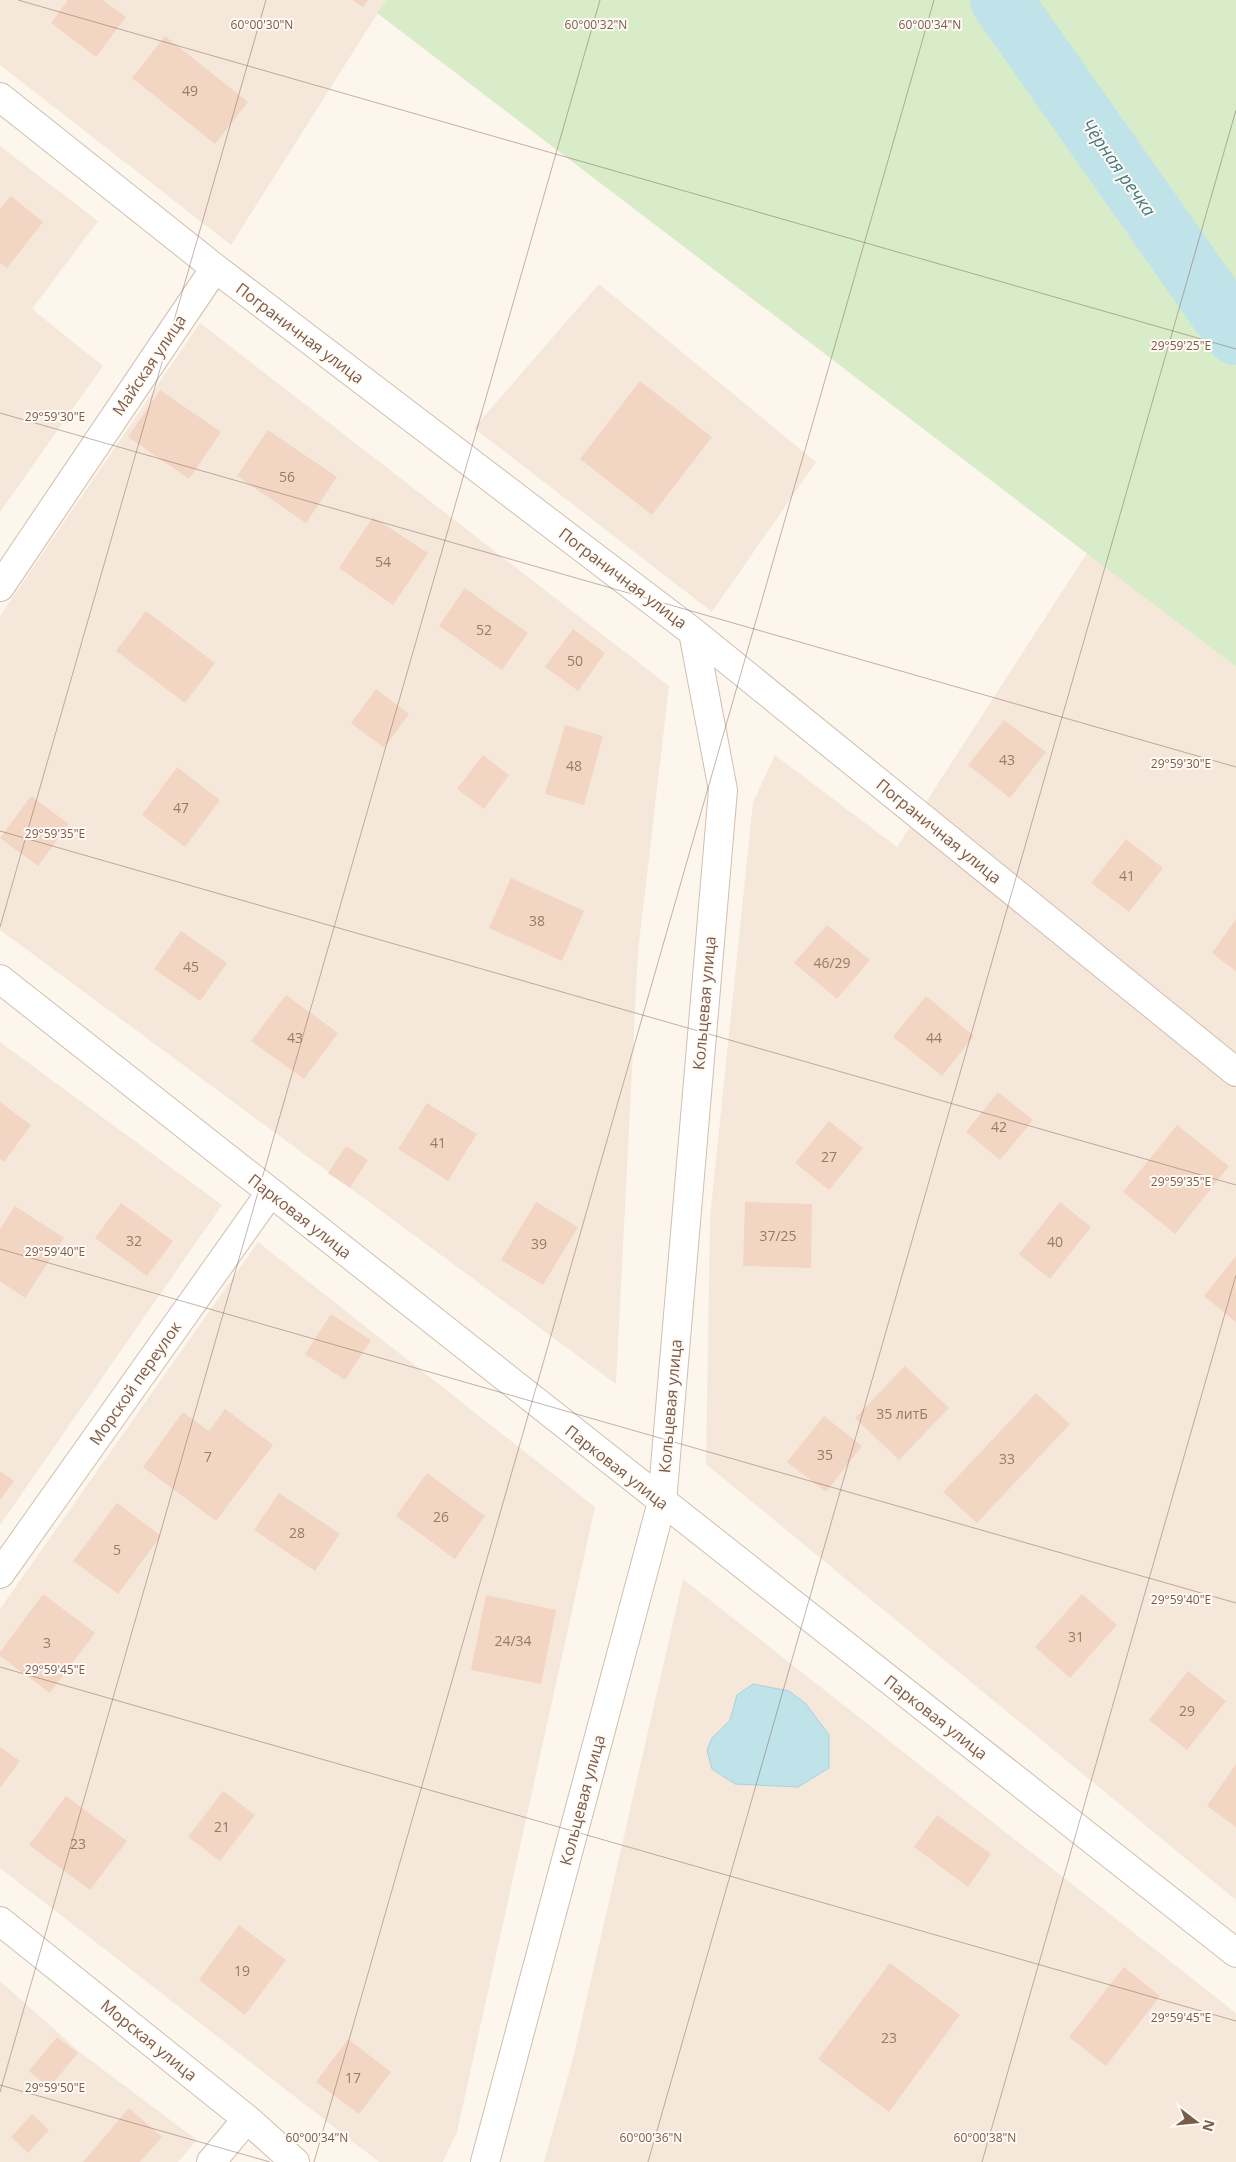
<svg xmlns="http://www.w3.org/2000/svg" width="1236" height="2162" font-family="'Open Sans',sans-serif">
<style>
.residential{fill:#f5e8da}
.green{fill:#d8ecc9}
.water{fill:#bfe3e8;stroke:#a5d3da}
.lines{fill:none;stroke-linecap:round;stroke-linejoin:round}
.river{stroke:#bfe3e8;stroke-width:62}
.building{fill:#f3d5c3}
.street-casing{stroke:#d1beb0;stroke-width:30}
.street{stroke:#fff;stroke-width:28}
.ticks{fill:none;stroke:#7a5c4d;stroke-width:1;stroke-opacity:0.45}
.labels{text-anchor:middle;dominant-baseline:central;stroke-width:4;stroke-linejoin:round;paint-order:stroke}
.number-label{font-size:14px;fill:#987a6a}
.street-label{font-size:16px;fill:#7a5c4d;stroke:#fffaf3}
.water-label{font-size:18px;font-style:italic;fill:#437c86;stroke:#fffaf3}
.ticks-label{font-size:12px;text-anchor:middle;fill:#7a5c4d;stroke:#fffaf3;stroke-width:4;stroke-linejoin:round;paint-order:stroke}
</style>
<rect width="100%" height="100%" fill="#fdf6ec"/>
<!-- residential -->
<path class="residential" d="M0,0h386l-155,245 -231,-180z
M0,146l98,75 -66,88 71,57 -103,146z
M599,284l217,178 -104,150 -238,-184z
M200,323l469,363 -31,266 -22,432 -616,-454v-314z
M1087,553l149,114v1233l-530,-436 4,-247 43,-415 22,-47 122,92z
M0,1042l222,163 -222,320z
M258,1242l337,265 -138,625 -14,30h-64l-379,-294v-259z
M683,1579l553,434v149h-692l29,-104z
M0,1981l81,72 116,87 -19,22h-178z"/>
<!-- green -->
<path class="green" d="M386,0h850v667l-859,-654z"/>
<!-- water -->
<path class="water" d="M753,1684l36,7 17,13 23,31v33l-31,19 -63,-3 -23,-15 -5,-19 5,-12 18,-18 7,-25z"/>
<g class="lines">
<!-- river -->
<path class="river" d="M1001,0l235,334"/>
</g>
<!-- building -->
<path class="building" d="M68,0h35l23,17 -30,40 -45,-34z
M352,0h16l-5,7z
M165,36l83,66 -33,42 -83,-66z
M11,196l32,26 -36,46 -7,-5v-54z
M640,381l72,56 -60,78 -72,-56z
M160,390l61,42 -32,47 -61,-42z
M268,430l69,47 -31,46 -69,-47z
M373,517l55,36 -35,52 -54,-37z
M465,588l63,45 -26,37 -63,-44z
M146,611l69,52 -30,40 -69,-52z
M573,629l32,24 -27,38 -33,-24z
M376,689l33,25 -25,34 -33,-25z
M1004,720l42,32 -36,46 -42,-33z
M565,725l38,11 -19,69 -39,-11z
M483,755l26,20 -25,34 -27,-20z
M177,767l43,33 -35,47 -43,-32z
M31,796l38,28 -31,42 -38,-28z
M1126,839l37,29 -34,44 -38,-29z
M511,878l73,33 -22,50 -73,-33z
M1236,919v52l-24,-18z
M827,925l43,35 -33,39 -43,-36z
M181,931l46,32 -27,38 -46,-32z
M286,995l52,38 -34,46 -53,-38z
M926,996l48,40 -32,40 -49,-39z
M998,1092l35,28 -33,40 -34,-28z
M0,1102l31,23 -27,37 -4,-3z
M427,1103l50,31 -29,47 -50,-32z
M829,1121l34,27 -34,42 -34,-27z
M1177,1125l52,41 -54,68 -52,-42z
M346,1146l22,14 -18,28 -22,-15z
M536,1202l42,25 -35,58 -42,-25z
M745,1202l67,2 -1,64 -68,-2z
M1060,1202l31,25 -41,52 -31,-25z
M121,1203l52,38 -26,35 -52,-38z
M15,1206l49,32 -39,60 -25,-17v-52z
M1236,1256v66l-32,-26z
M331,1314l40,26 -26,40 -40,-26z
M905,1366l44,42 -50,52 -44,-42z
M1036,1393l34,31 -93,99 -34,-31z
M225,1409l48,36 -57,76 -73,-54 40,-55 26,19z
M824,1416l38,30 -36,46 -39,-30z
M0,1471l14,10 -14,19z
M427,1473l58,43 -30,43 -59,-43z
M279,1493l61,41 -25,37 -61,-41z
M117,1503l44,33 -43,58 -45,-33z
M43,1594l52,39 -45,60 -50,-37v-4z
M1082,1594l35,31 -47,53 -35,-31z
M486,1595l70,15 -15,74 -70,-14z
M1188,1671l38,30 -39,49 -38,-30z
M0,1747l20,14 -20,27z
M1236,1764v63l-29,-21z
M223,1791l32,24 -35,46 -32,-24z
M66,1796l61,45 -37,49 -61,-45z
M937,1815l54,39 -23,33 -54,-40z
M239,1925l47,35 -41,55 -46,-35z
M890,1963l70,52 -71,97 -71,-53z
M1124,1967l36,29 -54,70 -37,-29z
M57,2037l21,16 -29,35 -20,-17z
M348,2039l43,33 -32,42 -43,-32z
M129,2108l33,29 -22,25h-57z
M32,2114l17,16 -21,23 -17,-16z"/>
<g class="lines">
<!-- street casing -->
<g class="street-casing">
<path id="street" d="M0,97l215,171 478,364 543,440
M0,587l215,-319
M0,979l1236,974
M0,1574l270,-381
M0,1921l247,198 48,43
M211,2162l36,-43
M485,2162l177,-660 61,-712 -30,-158"/>
</g>
<!-- street -->
<use href="#street" class="street"/>
</g>
<!-- ticks -->
<path class="ticks" d="M18,0l1218,349M0,413l1236,354M0,831l1236,354M0,927l266,-927M0,1249l1236,354M0,1667l1236,354M0,2085l270,77M0,2092l600,-2092M314,2162l620,-2162M648,2162l588,-2052M982,2162l254,-887"/>
<g class="labels">
<!-- number labels -->
<g class="number-label">
<text x="190" y="90">49</text>
<text x="287" y="476">56</text>
<text x="383" y="561">54</text>
<text x="484" y="629">52</text>
<text x="575" y="660">50</text>
<text x="1007" y="759">43</text>
<text x="574" y="765">48</text>
<text x="181" y="807">47</text>
<text x="1127" y="875">41</text>
<text x="537" y="920">38</text>
<text x="832" y="962">46/29</text>
<text x="191" y="966">45</text>
<text x="295" y="1037">43</text>
<text x="934" y="1037">44</text>
<text x="999" y="1126">42</text>
<text x="438" y="1142">41</text>
<text x="829" y="1156">27</text>
<text x="778" y="1235">37/25</text>
<text x="134" y="1240">32</text>
<text x="1055" y="1241">40</text>
<text x="539" y="1243">39</text>
<text x="902" y="1413">35 литБ</text>
<text x="825" y="1454">35</text>
<text x="208" y="1456">7</text>
<text x="1007" y="1458">33</text>
<text x="441" y="1516">26</text>
<text x="297" y="1532">28</text>
<text x="117" y="1549">5</text>
<text x="1076" y="1636">31</text>
<text x="513" y="1640">24/34</text>
<text x="47" y="1642">3</text>
<text x="1187" y="1710">29</text>
<text x="222" y="1826">21</text>
<text x="78" y="1843">23</text>
<text x="242" y="1970">19</text>
<text x="889" y="2037">23</text>
<text x="353" y="2077">17</text>
</g>
<!-- street labels -->
<g class="street-label">
<text transform="translate(300 333) rotate(37)">Пограничная улица</text>
<text transform="translate(149 365) rotate(-56)">Майская улица</text>
<text transform="translate(623 578) rotate(37)">Пограничная улица</text>
<text transform="translate(939 831) rotate(39)">Пограничная улица</text>
<text transform="translate(704 1003) rotate(-85)">Кольцевая улица</text>
<text transform="translate(300 1216) rotate(38)">Парковая улица</text>
<text transform="translate(135 1383) rotate(-55)">Морской переулок</text>
<text transform="translate(670 1406) rotate(-85)">Кольцевая улица</text>
<text transform="translate(617 1467) rotate(38)">Парковая улица</text>
<text transform="translate(936 1717) rotate(38)">Парковая улица</text>
<text transform="translate(582 1800) rotate(-75)">Кольцевая улица</text>
<text transform="translate(149 2040) rotate(39)">Морская улица</text>
</g>
<!-- water labels -->
<g class="water-label">
<text transform="translate(1119 167) rotate(55)">Чёрная речка</text>
</g>
</g>
<g class="ticks-label">
<text x="262" y="29">60°00'30"N</text>
<text x="596" y="29">60°00'32"N</text>
<text x="930" y="29">60°00'34"N</text>
<text x="1181" y="350">29°59'25"E</text>
<text x="55" y="421">29°59'30"E</text>
<text x="1181" y="768">29°59'30"E</text>
<text x="55" y="838">29°59'35"E</text>
<text x="1181" y="1186">29°59'35"E</text>
<text x="55" y="1256">29°59'40"E</text>
<text x="1181" y="1604">29°59'40"E</text>
<text x="55" y="1674">29°59'45"E</text>
<text x="1181" y="2022">29°59'45"E</text>
<text x="55" y="2092">29°59'50"E</text>
<text x="317" y="2142">60°00'34"N</text>
<text x="651" y="2142">60°00'36"N</text>
<text x="985" y="2142">60°00'38"N</text>
</g>
<!-- north arrow -->
<g transform="translate(1196 2122) rotate(106)" stroke="#fffaf3" stroke-width="4" paint-order="stroke">
<path d="M0-4L9 19L0 12L-9 19Z" fill="#7a5c4d"/>
<text y="-8" font-size="14" font-weight="bold" text-anchor="middle" fill="#7a5c4d">N</text>
</g>
</svg>
